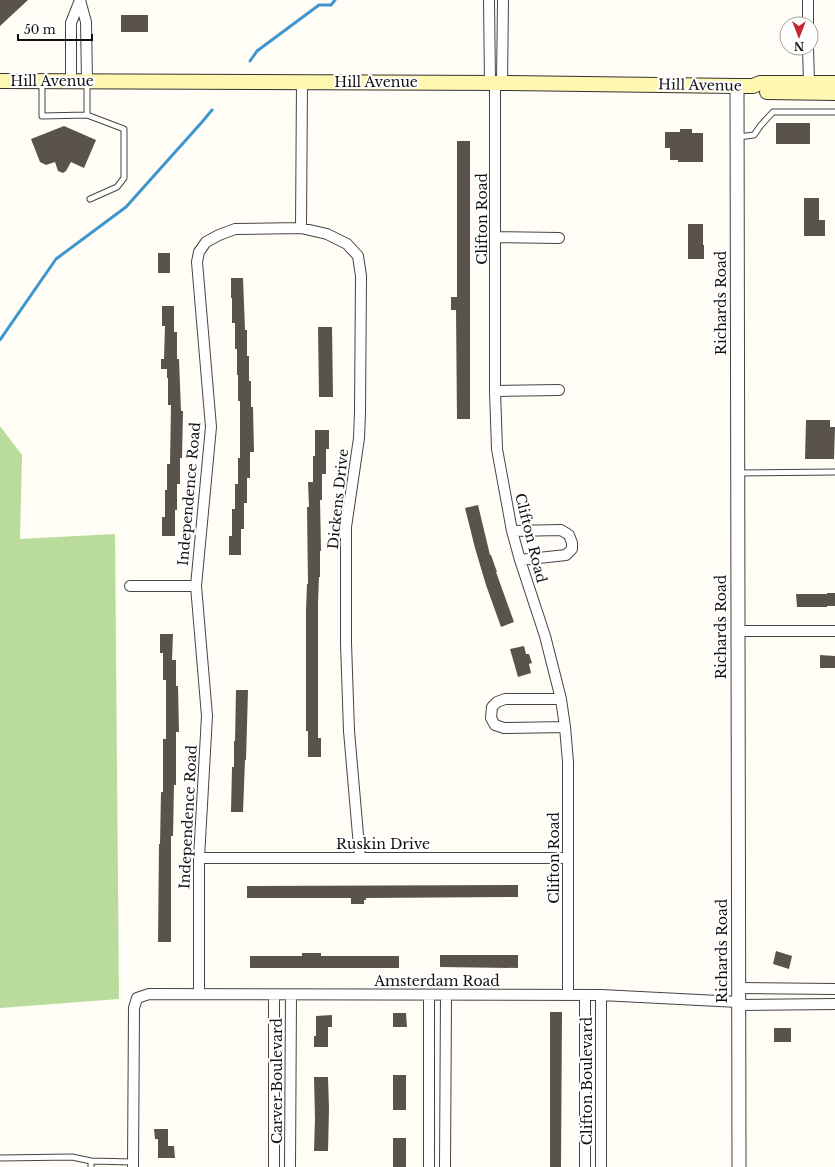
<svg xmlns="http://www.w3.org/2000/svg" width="835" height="1167" font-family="'Libre Baskerville',serif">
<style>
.forest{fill:#b9dc9c}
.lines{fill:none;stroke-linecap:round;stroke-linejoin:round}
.stream{stroke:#3f96cf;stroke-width:3}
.building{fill:#5a524d}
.service-casing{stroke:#444;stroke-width:7}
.minor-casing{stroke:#444;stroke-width:12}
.tertiary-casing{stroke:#444;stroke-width:15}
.secondary-casing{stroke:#333;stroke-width:16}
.service{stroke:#fff;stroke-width:5}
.minor{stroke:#fff;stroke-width:10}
.tertiary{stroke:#fff;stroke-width:13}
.secondary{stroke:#fff6b0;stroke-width:14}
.labels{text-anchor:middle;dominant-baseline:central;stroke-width:4;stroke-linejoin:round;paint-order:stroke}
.street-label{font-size:14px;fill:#111;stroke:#fff}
</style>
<rect width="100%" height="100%" fill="#fffdf5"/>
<!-- forest -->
<path class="forest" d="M0,426l22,29 -2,84 95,-5 4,465 -119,9z"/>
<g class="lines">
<!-- stream -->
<path class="stream" d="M250,61l7,-10 62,-46h12l4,-5
M0,340l56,-81 70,-52 76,-85 10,-12"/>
</g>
<!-- building -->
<path class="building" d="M0,0h28l-28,26z
M121,15h27v17h-27z
M776,123h34v21h-34z
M64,126l32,14 -12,28 -13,-6 -5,9 -3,2 -5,-2 -3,-9 -9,3 -6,-3 -9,-23z
M680,129h12v4h11v29h-25v-2h-8v-12h-5v-16h15z
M457,141h13v278h-13l-1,-109h-5v-13h6z
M804,198h15v22h6v16h-21z
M688,224h15v21h1v14h-16z
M158,253h12v20h-12z
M231,278h12l2,52h2v26h2v25h2v26h2l1,45h-4v26h-3v25h-3v26h-3v26h-12v-19h3v-27h3v-25h3v-26h2v-57h-2v-26h-1v-26h-2v-26h-3v-25h-1z
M162,306h12v26h3v27h2l2,52h2l-1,47h-2v26h-3v26h-2v26h-13v-19h3v-27h2v-26h3l1,-59h-3v-27h-1v-9h-6v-10h3l1,-33h-3z
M318,327h14l1,70h-14z
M806,420h24v7h5l-1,32h-29z
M315,430h14v19h-3v25h-4v26h-2l1,51h-1v26h-1l-1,26v135h3v19h-13v-26h-2v-121l1,-26h1l-1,-77h2l-1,-25h5v-26h2z
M478,505l12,50h1l6,17h-1l18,50 -13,5 -15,-42 -11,-37 -10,-40z
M827,593h8v13h-8v1h-30l-1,-13h31z
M160,634h13l-1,26h4v26h2l1,46h-3v53h-2l-1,51h-2v106h-13l1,-98h1l1,-52h2v-53h3v-59h-3v-27h-3z
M524,646l2,8h3l3,9 -3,1 2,9 -13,4 -8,-28z
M820,655l15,1v12h-15z
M236,690h12l-2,70h-1l-2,52h-12l1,-45h2v-26h1z
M518,885v12l-152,1v2h-2v4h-13v-6h-104v-12z
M776,951l16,5 -3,13 -16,-5z
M302,953h19v3h78v12h-149v-12h52z
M440,955h78v13l-78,-1z
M550,1012h12l-1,155h-11z
M393,1013h13l1,14h-14z
M332,1015v12h-4v20h-14v-11h2v-20z
M774,1028h17v14h-17z
M393,1075h13v35h-13z
M314,1077h14l1,32 -1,42h-14l1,-32z
M154,1129h14v17h6l1,12h-17v-19h-3z
M393,1138h13v29h-13z"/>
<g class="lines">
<!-- service casing -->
<g class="service-casing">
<path id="service" d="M42,83v33l45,-1v-33
M87,115l37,14v49l-7,9 -27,12
M738,137l16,-2 7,-10 12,-13h62
M738,473l97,-1
M0,1158l72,-1 19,4
M91,1167v-6l42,1"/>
</g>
<!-- minor casing -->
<g class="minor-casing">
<path id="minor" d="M80,0l6,22 1,59
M489,0l1,83
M808,0v24
M808,48l1,34
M71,81v-58l9,-23
M495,83v308l2,58 15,82 8,29 25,76 16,63 4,28 3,35v233
M502,83l1,-83
M301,228l1,-146
M496,237l63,1
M495,391l64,-1
M512,531l49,-1 8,5 3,8v6l-6,6 -46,5
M130,586h66
M737,631h98
M561,699h-56l-8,3 -5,5 -1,11 4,7 9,3 61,-1
M199,858h369
M738,988l97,1
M199,993v-135l8,-142 -11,-130 15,-159 -14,-165 2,-10 7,-10 13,-7 16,-6 66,-1 26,6 20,10 11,12 3,20 -1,136 -1,26 -13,89v116l3,88 11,127
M274,995v172
M738,1005l97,-1
M133,1167l1,-159 3,-10 12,-4 452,1 137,7
M290,1167l1,-172
M429,1167v-172
M445,1167l1,-172
M585,1167v-172
M601,1167v-172"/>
</g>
<!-- tertiary casing -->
<g class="tertiary-casing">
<path id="tertiary" d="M737,86l2,1081"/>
</g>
<!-- secondary casing -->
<g class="secondary-casing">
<path id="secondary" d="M0,81l502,2 235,3h16l7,-3h75
M767,92l68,1"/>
</g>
<!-- service -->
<use href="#service" class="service"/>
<!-- minor -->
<use href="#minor" class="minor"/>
<!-- tertiary -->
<use href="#tertiary" class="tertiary"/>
<!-- secondary -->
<use href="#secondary" class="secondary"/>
</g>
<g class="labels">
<!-- street labels -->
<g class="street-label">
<text x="52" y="81">Hill Avenue</text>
<text x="376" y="82">Hill Avenue</text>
<text transform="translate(700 85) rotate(1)">Hill Avenue</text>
<text transform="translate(482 219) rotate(-90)">Clifton Road</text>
<text transform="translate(721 303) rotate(-90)">Richards Road</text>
<text transform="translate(189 494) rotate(-85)">Independence Road</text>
<text transform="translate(338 499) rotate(-84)">Dickens Drive</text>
<text transform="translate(531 538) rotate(76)">Clifton Road</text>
<text transform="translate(721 627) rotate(-90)">Richards Road</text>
<text transform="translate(188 817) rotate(-87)">Independence Road</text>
<text x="383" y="844">Ruskin Drive</text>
<text transform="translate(554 858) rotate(-90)">Clifton Road</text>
<text transform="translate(722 951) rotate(-90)">Richards Road</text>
<text x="437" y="981">Amsterdam Road</text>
<text transform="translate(277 1081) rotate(-90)">Carver Boulevard</text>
<text transform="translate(587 1081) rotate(-90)">Clifton Boulevard</text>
</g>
</g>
<!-- north arrow -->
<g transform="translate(799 36) rotate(180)"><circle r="19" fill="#ffffff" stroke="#a0a0a0"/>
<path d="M0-3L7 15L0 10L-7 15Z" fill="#c4262e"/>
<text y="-6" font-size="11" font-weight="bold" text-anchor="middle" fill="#111111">N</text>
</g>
<!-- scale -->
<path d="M18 34v6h74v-6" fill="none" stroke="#111111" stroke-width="2"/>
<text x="24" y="34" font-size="12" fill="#111111" stroke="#ffffff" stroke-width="3" paint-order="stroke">50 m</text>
</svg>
